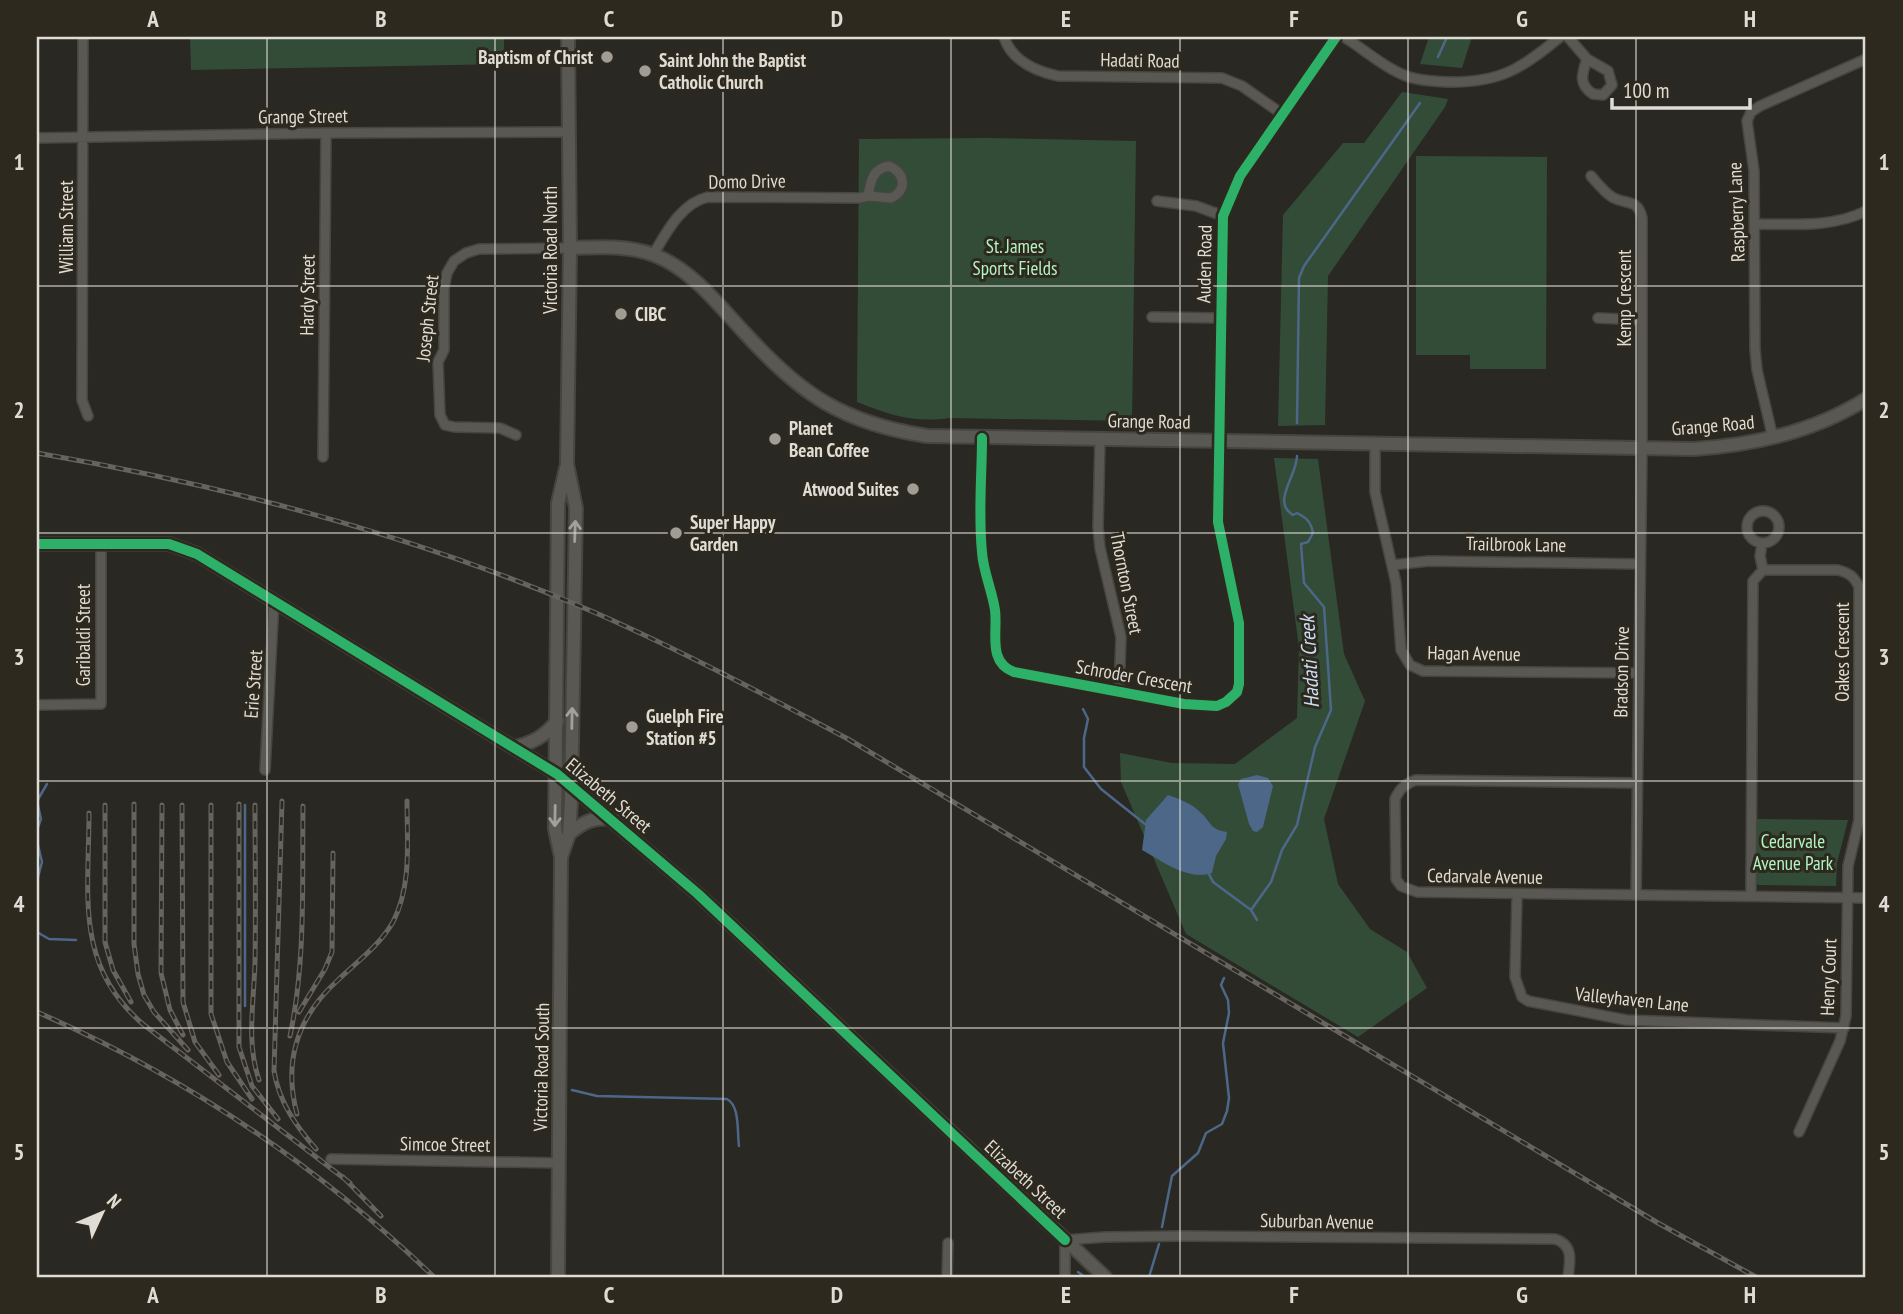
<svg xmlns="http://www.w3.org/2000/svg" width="1903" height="1314" font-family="'PT Sans Narrow',sans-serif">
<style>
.green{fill:#334c38}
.water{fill:#4d6788}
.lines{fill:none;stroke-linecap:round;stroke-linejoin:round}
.stream{stroke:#4d6788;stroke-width:2.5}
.street-casing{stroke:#474540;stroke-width:12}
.secondary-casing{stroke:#474540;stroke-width:16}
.street{stroke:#595853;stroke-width:9}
.secondary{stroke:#595853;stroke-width:12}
.rail-casing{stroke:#66645f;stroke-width:5}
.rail{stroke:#2d291e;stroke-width:2.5;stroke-dasharray:8;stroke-linecap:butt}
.cycleway-casing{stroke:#2d291e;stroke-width:15}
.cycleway{stroke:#2db169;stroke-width:10}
.oneway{stroke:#a3a19a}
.grid{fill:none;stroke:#dfdcd5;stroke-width:2;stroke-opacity:0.55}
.poi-dot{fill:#a09d96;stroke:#2d291e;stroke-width:2.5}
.labels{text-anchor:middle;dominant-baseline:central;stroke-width:6;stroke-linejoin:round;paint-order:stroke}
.poi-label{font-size:19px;font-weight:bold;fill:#dfdcd5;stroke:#2d291e;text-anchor:start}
.street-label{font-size:19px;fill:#dfdcd5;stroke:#2d291e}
.park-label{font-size:19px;fill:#b1f5c1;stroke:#2d291e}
.water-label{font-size:21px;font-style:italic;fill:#ccdff6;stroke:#2d291e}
.neatline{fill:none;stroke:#dfdcd5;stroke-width:2.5}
.grid-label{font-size:23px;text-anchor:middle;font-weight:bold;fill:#dfdcd5}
</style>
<rect width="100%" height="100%" fill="#2a2822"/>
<!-- green -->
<path class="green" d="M190,37h314v27l-313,6z
M1429,37h43l-10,31 -42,-4z
M1402,92l46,7 -3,8 -117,169 -3,149 -47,1 5,-211 60,-72h21z
M987,138l149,3 -4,280 -183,-3c-36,5 -59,-3 -92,-16l2,-263z
M1416,156l131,1 -1,212h-76v-14h-54z
M1274,458l44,1 26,195 21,47 -41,118 14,65 32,45 37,23 20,36 -69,49 -172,-103 -65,-152 -1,-29 52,10 63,1 62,-46 2,-70z
M1757,819l91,1 -11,43 -1,23 -78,-1 -2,-4z"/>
<!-- water -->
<path class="water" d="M1257,775l11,3 5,8 -10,41 -6,5 -4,-1 -4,-7 -11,-40 3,-5z
M1168,795c11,4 23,8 32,17 12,10 8,17 27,20l-1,7 -10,17 -4,17c-24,8 -50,-12 -70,-23l4,-30z"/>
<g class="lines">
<!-- stream -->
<path class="stream" d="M1438,57l9,-20
M1297,423l2,-145 5,-12 116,-163
M1083,709l5,10 -4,19v29l17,22 44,35
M37,830l4,-11 -4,-18 10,-17
M37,841l5,21 -5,19
M1209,874l4,8 38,28
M1257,920l-6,-10 20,-28 11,-32 15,-25 18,-78 16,-37 -7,-103 -20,-24 -3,-39 7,-2 5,-9c-2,-11 -6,-15 -16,-20l-4,2c-22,-13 4,-39 4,-59
M37,932l12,7 27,1
M245,1006v-201
M572,1090l25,6 130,3c13,7 10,32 12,47
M1162,1227l10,-51 26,-23 8,-20 16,-9 5,-13 2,-13 -6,-55 6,-30 -1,-13 -7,-15 3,-7
M1078,1272l7,5
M1149,1277l10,-33"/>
<!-- street casing -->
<g class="street-casing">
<path id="street" d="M83,37l-1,363 6,16
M1004,37c8,24 30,34 54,39l164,2 20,8 40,28
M1344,37c21,13 42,32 65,40 12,4 26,4 38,5 53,1 74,-13 113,-45
M1568,37l19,22 21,12 4,14 -9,10 -10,-1c-15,-10 -11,-20 -6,-35
M37,138l289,-5 243,-1
M1591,176c6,7 13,16 21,21 13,8 26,1 30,21v231l-6,446
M1157,201l39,5 27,10
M1755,224c37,0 77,4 111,-13
M653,255c13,-22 28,-52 55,-58l151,1 9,-2 23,2c17,-8 14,-25 -2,-32 -17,3 -18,15 -21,30
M1152,317l69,1
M1598,318l44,2
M516,435l-16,-7 -46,-1 -9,-2 -5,-10 -2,-53 6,-12v-62l3,-15 7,-12 12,-8 13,-4 91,-1
M982,438c0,37 -4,76 0,114 1,19 10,38 13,58 3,22 -8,52 19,62l170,32 33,2 9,-4 11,-10 2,-8v-61l-21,-101 5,-306 17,-40 96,-139
M1773,438l-16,-68 -2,-21 -1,-178 -7,-50 4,-9 9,-6 106,-47
M1100,439l-2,88 2,21 21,89 -2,55
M1375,445v47l21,91 5,67 9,15 13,6 215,2
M323,457l3,-324
M1747 527a16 16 0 1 1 32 0a16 16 0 1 1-32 0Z
M1762,544l-2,12 3,14
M1392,565l37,-4 211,3
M37,705l64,-1v-160
M265,770l9,-170
M1637,783l-221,-3c-11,4 -16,8 -21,19l1,80 5,7 16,6 449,6
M1517,895l-2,82 7,20 6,4 98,19 218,8
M1751,896l2,-315 10,-11h75c11,3 16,6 21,17v233l-11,46 -2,150 -6,25 -41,91
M331,1159l228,4
M947,1277l1,-34
M1065,1277v-37l40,-3 78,-1 372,3c19,6 15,22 13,38"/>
</g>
<!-- secondary casing -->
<g class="secondary-casing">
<path id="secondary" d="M570,248c27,-1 58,-3 84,7 37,14 63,48 89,76 57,63 99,92 184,105l767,13c61,-4 120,-17 172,-50
M37,544h132l28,10 360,220 141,120 407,383
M516,747c18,-5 29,-11 41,-26
M569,834c14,-12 24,-17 43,-15
M561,857l8,-23 2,-32 5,-294 -9,-44 3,-216 -2,-211
M558,1277l3,-420 -6,-28 3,-326 8,-35"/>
</g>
<!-- street -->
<use href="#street" class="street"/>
<!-- secondary -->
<use href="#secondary" class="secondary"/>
<!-- rail casing -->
<g class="rail-casing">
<path id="rail" d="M37,453c191,33 381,83 559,160 86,38 169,82 252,126l810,484 98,54
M282,801l-8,270c5,31 22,55 42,78
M134,804v140l4,30 6,21 10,17 34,38
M239,804v243l13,39 26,33
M105,805v137l8,28 18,32
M162,805l-1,168 9,37 13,25
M182,805l1,197 12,40 24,33
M211,805v209l16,48 25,37
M255,805c0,52 1,105 0,157 -1,40 -9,80 4,118
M89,813c0,82 -15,153 55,212l206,158
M37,1012c147,64 281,154 397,265
M299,1012l26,-43 7,-17 1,-99
M290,1036c16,-76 12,-153 13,-230
M297,1114c-14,-53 1,-98 41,-134 20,-19 41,-34 55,-58 19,-37 14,-81 14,-121
M343,1177l38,39"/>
</g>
<!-- rail -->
<use href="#rail" class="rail"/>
<!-- cycleway casing -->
<g class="cycleway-casing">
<path id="cycleway" d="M982,438c0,37 -4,76 0,114 1,19 10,38 13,58 3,22 -8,52 19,62l170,32 33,2 9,-4 11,-10 2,-8v-61l-21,-101 5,-306 17,-40 96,-139
M37,544h132l28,10 360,220 141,120 367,346"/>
</g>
<!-- cycleway -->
<use href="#cycleway" class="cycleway"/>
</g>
<!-- one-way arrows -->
<defs><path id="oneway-shaft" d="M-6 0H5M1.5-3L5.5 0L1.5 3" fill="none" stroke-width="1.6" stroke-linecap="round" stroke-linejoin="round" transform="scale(1.75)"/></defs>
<g class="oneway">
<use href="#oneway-shaft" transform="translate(575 531) rotate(-88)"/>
<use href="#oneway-shaft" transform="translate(572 718) rotate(-89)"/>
<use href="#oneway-shaft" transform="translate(555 816) rotate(91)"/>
</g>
<!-- grid -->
<path class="grid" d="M267,37v1240M495,37v1240M723,37v1240M951,37v1240M1180,37v1240M1408,37v1240M1636,37v1240M37,286h1829M37,533h1829M37,781h1829M37,1028h1829"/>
<!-- markers -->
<g class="poi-dot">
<circle cx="607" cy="57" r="7"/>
<circle cx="645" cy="71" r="7"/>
<circle cx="621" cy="314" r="7"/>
<circle cx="775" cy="439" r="7"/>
<circle cx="913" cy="489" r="7"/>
<circle cx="676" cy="533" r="7"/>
<circle cx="632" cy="727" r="7"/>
</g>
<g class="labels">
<!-- poi labels -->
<g class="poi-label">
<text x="593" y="57" text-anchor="end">Baptism of Christ</text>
<text x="659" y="60">Saint John the Baptist<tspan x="659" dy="22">Catholic Church</tspan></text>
<text x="635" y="314">CIBC</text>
<text x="789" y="428">Planet<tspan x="789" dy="22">Bean Coffee</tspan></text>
<text x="899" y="489" text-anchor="end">Atwood Suites</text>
<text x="690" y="522">Super Happy<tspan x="690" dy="22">Garden</tspan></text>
<text x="646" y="716">Guelph Fire<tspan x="646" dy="22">Station #5</tspan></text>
</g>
<!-- street labels -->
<g class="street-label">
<text transform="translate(1140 60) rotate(1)">Hadati Road</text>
<text transform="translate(303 116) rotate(-1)">Grange Street</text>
<text transform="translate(747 181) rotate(-1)">Domo Drive</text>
<text transform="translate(1736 212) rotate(-92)">Raspberry Lane</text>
<text transform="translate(66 227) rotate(-90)">William Street</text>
<text transform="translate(550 250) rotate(-90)">Victoria Road North</text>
<text transform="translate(1204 264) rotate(-89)">Auden Road</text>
<text transform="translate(307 295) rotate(-89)">Hardy Street</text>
<text transform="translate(1624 298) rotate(-90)">Kemp Crescent</text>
<text transform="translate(427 318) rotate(-84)">Joseph Street</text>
<text transform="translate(1149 421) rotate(1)">Grange Road</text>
<text transform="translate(1713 425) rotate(-5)">Grange Road</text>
<text transform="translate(1516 544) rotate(1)">Trailbrook Lane</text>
<text transform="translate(1127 583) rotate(79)">Thornton Street</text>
<text transform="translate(83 635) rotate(-90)">Garibaldi Street</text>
<text transform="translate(1842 652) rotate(-90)">Oakes Crescent</text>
<text transform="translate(1474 653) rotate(1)">Hagan Avenue</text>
<text transform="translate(1621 672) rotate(-89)">Bradson Drive</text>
<text transform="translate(1134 676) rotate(10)">Schroder Crescent</text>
<text transform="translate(253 684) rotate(-86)">Erie Street</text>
<text transform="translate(609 795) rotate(40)">Elizabeth Street</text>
<text transform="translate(1485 876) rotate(1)">Cedarvale Avenue</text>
<text transform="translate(1828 977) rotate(-88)">Henry Court</text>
<text transform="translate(1632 999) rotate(6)">Valleyhaven Lane</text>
<text transform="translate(541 1067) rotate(-89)">Victoria Road South</text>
<text transform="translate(445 1144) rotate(1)">Simcoe Street</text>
<text transform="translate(1026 1179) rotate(43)">Elizabeth Street</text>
<text transform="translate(1317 1221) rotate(1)">Suburban Avenue</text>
</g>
<!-- park labels -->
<g class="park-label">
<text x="1015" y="246">St. James<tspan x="1015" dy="22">Sports Fields</tspan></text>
<text x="1793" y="841">Cedarvale<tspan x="1793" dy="22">Avenue Park</tspan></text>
</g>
<!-- water labels -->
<g class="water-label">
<text transform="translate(1309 662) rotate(-93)">Hadati Creek</text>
</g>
</g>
<!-- border -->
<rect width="1903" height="1314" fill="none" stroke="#2d291e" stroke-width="77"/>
<!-- north arrow -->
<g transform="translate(102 1213) rotate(46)" stroke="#2d291e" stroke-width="5" paint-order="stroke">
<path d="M0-5L12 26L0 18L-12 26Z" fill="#dfdcd5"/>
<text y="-10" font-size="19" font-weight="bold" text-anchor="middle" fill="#dfdcd5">N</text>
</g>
<!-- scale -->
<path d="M1612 98v10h138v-10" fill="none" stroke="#dfdcd5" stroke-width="3.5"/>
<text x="1623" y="98" font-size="21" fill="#dfdcd5" stroke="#2d291e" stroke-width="5" paint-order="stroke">100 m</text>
<rect x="38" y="38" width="1826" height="1238" class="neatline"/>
<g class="grid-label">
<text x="153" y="27">A</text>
<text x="381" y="27">B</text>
<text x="609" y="27">C</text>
<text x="837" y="27">D</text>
<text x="1066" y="27">E</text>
<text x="1294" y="27">F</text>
<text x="1522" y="27">G</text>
<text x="1750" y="27">H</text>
<text x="19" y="170">1</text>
<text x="1884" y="170">1</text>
<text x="19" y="418">2</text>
<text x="1884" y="418">2</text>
<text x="19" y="665">3</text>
<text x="1884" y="665">3</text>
<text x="19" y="912">4</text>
<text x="1884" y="912">4</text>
<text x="19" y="1160">5</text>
<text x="1884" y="1160">5</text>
<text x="153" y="1303">A</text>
<text x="381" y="1303">B</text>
<text x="609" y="1303">C</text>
<text x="837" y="1303">D</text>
<text x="1066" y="1303">E</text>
<text x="1294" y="1303">F</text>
<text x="1522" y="1303">G</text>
<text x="1750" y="1303">H</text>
</g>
</svg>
